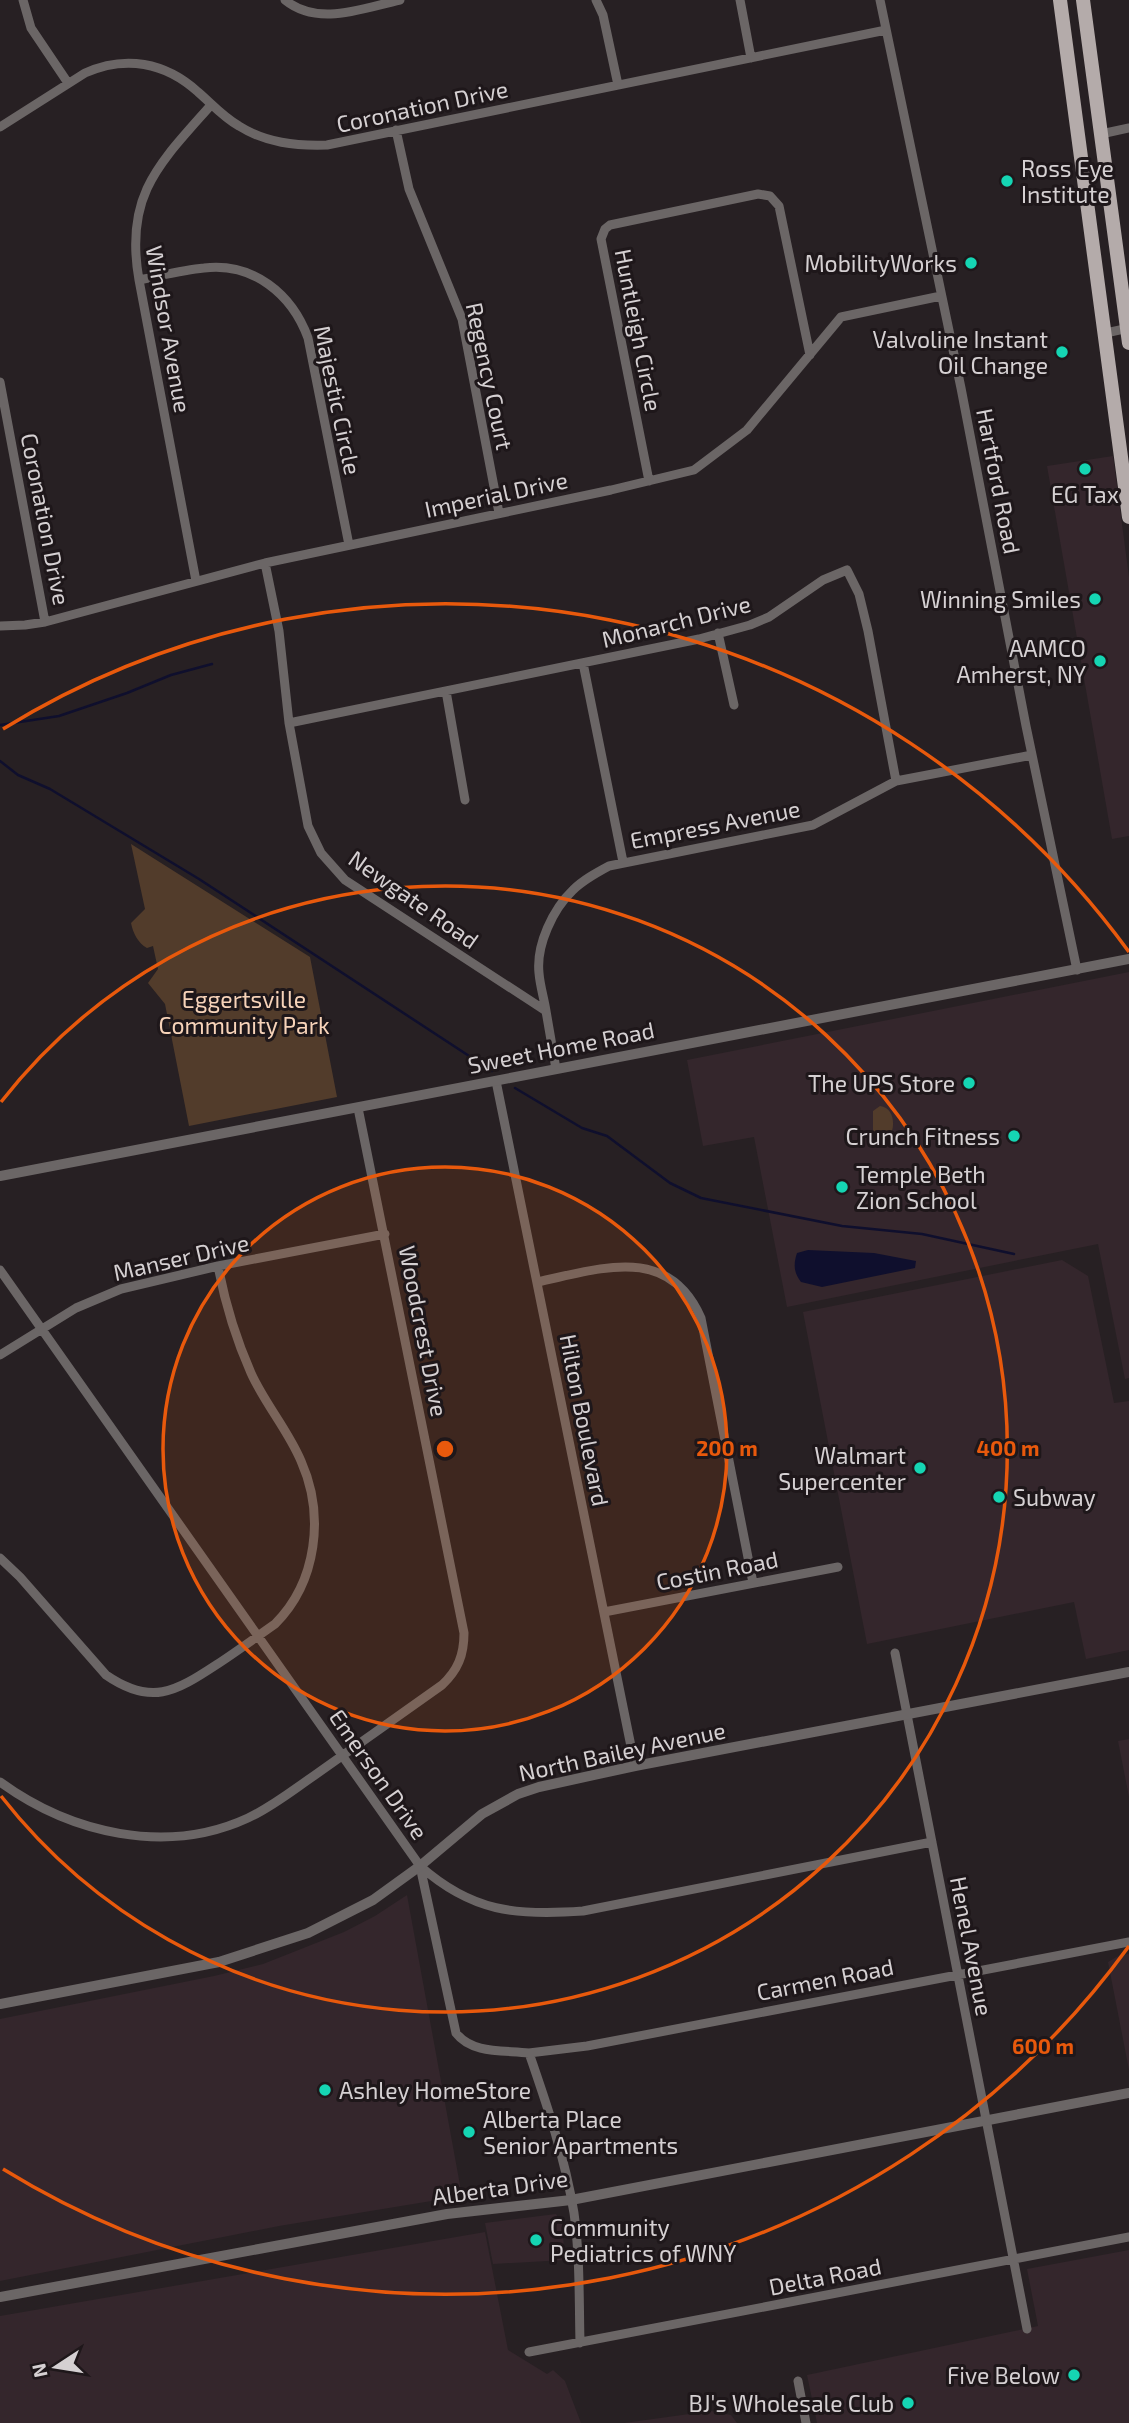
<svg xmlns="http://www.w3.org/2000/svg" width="1129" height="2423" font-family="'Exo 2',sans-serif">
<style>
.built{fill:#34262c}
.green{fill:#523c2b}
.water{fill:#0f0f2d}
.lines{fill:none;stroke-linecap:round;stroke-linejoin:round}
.stream{stroke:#0f0f2d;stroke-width:2.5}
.minor{stroke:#6b6666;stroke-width:9}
.tertiary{stroke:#6b6666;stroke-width:10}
.primary{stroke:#b4abaa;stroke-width:14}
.ring{fill:none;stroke:#e8590c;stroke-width:3.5}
.poi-dot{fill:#15d5b3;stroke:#1e171a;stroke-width:2.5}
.labels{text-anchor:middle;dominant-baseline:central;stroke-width:6;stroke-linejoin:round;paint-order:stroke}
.street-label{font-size:23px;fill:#d5d0d2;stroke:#1e171a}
.poi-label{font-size:23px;fill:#d5d0d2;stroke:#1e171a;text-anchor:end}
.park-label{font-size:23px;fill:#f7d3b9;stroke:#1e171a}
.centre{fill:#e8590c;stroke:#1e171a;stroke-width:3.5}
.ring-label{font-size:21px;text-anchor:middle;font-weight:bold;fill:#e8590c;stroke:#1e171a;stroke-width:6;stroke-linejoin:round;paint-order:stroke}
</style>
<rect width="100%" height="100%" fill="#272023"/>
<!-- built -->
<path class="built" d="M1113,456l16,121v259l-17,3 -65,-373z
M1129,972v406l-4,1 -27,-135 -311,63 -33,-170 -51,9 -16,-86z
M1062,1260l26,16 26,127 15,-2v249l-43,9 -12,-57 -207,42 -64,-332z
M1129,1739v58l-11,-56z
M407,1895l55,301 -183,30 -279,55v-262l214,-43 49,-12 81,-32 31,-16z
M1129,1954v116l-21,-108 12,-7z
M556,2214l6,10 3,36 -72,4 -8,-41z
M485,2232l23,118 39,24 6,-4 12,11 16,42h-581v-107z
M1129,2250v173h-312l-10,-48 231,-49 -11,-57z
M711,2411l20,4 6,8h-113z"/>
<!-- green -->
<path class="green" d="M131,844l179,113 27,140 -148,29 -24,-122 -17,-21 10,-14 -5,-23 -6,2c-9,-5 -14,-15 -16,-25l14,-14z
M880,1106c12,1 15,15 12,25 -6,7 -13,7 -19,-1v-19z"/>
<!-- water -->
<path class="water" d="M808,1250l66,3 42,8 -1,7 -93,19 -21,-5c-7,-9 -8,-17 -4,-29z"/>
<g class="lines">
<!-- stream -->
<path class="stream" d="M0,725l59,-9 68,-23 44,-18 41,-11
M0,761l18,14 32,14 149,90 293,192
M515,1088l67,40 25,8 63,47 31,15 141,28 80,8 92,20"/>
<!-- minor -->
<path class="minor" d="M23,0l8,28 37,55
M285,0c33,27 78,8 115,0
M596,0l7,15 15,70
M740,0l11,58
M880,0l81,388 65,338 51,244
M0,127l85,-54c40,-18 80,-11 113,19 14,12 25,25 41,34 27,17 57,20 88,19l559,-115
M396,130l13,59 53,130 37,194
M1101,134l28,-6
M139,280c21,-4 43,-10 65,-12 49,-6 88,26 104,70l41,207
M1106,333l23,-5
M0,382l45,240
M649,481l-48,-242 4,-10 5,-4 148,-31 12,2 9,10 31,149
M265,563l14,68 10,92 19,103 13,27 24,27 201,131 10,58
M196,581l-57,-301c-15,-85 20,-116 72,-175
M0,626l25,-1 20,-3 220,-59 346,-73 83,-20 53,-40 94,-113 100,-21
M718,633l16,72
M583,663l40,199
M446,691l19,109
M289,723l410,-84 51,-14 19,-8 54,-37 24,-10 12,24 9,37 28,150
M546,1011c-2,-13 -6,-25 -7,-38 -3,-28 14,-64 34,-83 10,-10 23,-17 36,-24l204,-41 83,-44 136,-26
M496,1081l139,685
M0,1270l420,596c52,46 96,50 163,45l349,-69
M537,1282c63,-13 131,-39 164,36l52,265
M0,1355l76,-47 45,-19 97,-23 167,-32
M0,1558l20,19 86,98c45,31 69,17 110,-10 20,-13 39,-27 59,-41 42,-42 50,-109 26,-163 -13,-31 -36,-57 -50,-88 -15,-34 -26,-70 -33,-107
M604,1612l234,-45
M895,1653l132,676
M0,1782c70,51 166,74 248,36 24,-11 45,-28 67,-43 43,-30 85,-60 127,-90 16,-15 22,-30 22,-52l-106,-525
M420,1866l36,167c16,21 48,17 73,20 18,52 36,105 45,160 6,43 5,87 6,130
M529,2053l58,-7 542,-104
M529,2352l600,-115
M798,2381l8,42"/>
<!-- tertiary -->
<path class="tertiary" d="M0,1176l1129,-217
M0,2004l219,-42 89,-29 65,-33 47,-34 62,-52 36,-20 21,-7 96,-21 494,-94
M0,2297l447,-83 124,-14 558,-107"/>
<!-- primary -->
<path class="primary" d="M1060,0l69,517
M1083,0l46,343"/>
</g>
<!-- distance rings -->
<circle cx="445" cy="1449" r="282" fill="#e8590c" fill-opacity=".12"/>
<g class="ring">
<circle cx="445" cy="1449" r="282"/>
<path d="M1 1102A563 563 0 1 1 1 1796"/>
<path d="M1129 1946A845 845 0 0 1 3 2169M3 729A845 845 0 0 1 1129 952"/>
</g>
<!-- markers -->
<g class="poi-dot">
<circle cx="1007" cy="181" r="7"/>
<circle cx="971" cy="263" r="7"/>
<circle cx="1062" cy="352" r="7"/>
<circle cx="1085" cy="469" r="7"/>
<circle cx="1095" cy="599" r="7"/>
<circle cx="1100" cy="661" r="7"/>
<circle cx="969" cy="1083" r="7"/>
<circle cx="1014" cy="1136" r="7"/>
<circle cx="842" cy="1187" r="7"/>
<circle cx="920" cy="1468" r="7"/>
<circle cx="999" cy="1497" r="7"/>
<circle cx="325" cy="2090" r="7"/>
<circle cx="469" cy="2132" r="7"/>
<circle cx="536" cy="2240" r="7"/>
<circle cx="1074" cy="2375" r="7"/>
<circle cx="908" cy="2403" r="7"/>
</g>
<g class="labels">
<!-- street labels -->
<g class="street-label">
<text transform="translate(422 106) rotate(-12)">Coronation Drive</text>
<text transform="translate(169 329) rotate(80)">Windsor Avenue</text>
<text transform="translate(639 330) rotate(79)">Huntleigh Circle</text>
<text transform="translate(490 376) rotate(78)">Regency Court</text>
<text transform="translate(338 400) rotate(78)">Majestic Circle</text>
<text transform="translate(999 481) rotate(79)">Hartford Road</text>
<text transform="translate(496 494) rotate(-12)">Imperial Drive</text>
<text transform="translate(46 519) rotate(79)">Coronation Drive</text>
<text transform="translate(676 621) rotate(-14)">Monarch Drive</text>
<text transform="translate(715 824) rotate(-11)">Empress Avenue</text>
<text transform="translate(414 899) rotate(35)">Newgate Road</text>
<text transform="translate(561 1047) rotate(-11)">Sweet Home Road</text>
<text transform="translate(181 1257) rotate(-13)">Manser Drive</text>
<text transform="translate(424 1331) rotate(79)">Woodcrest Drive</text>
<text transform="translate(585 1420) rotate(79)">Hilton Boulevard</text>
<text transform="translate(717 1570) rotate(-11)">Costin Road</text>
<text transform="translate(622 1751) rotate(-12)">North Bailey Avenue</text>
<text transform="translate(379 1774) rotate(55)">Emerson Drive</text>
<text transform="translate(972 1946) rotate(79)">Henel Avenue</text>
<text transform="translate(825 1979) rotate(-11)">Carmen Road</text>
<text transform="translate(500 2187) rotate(-8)">Alberta Drive</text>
<text transform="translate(825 2276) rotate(-11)">Delta Road</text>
</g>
<!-- poi labels -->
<g class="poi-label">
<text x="1021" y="168" text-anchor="start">Ross Eye<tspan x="1021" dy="26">Institute</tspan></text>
<text x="957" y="263">MobilityWorks</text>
<text x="1048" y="339">Valvoline Instant<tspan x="1048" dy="26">Oil Change</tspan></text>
<text x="1085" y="494" text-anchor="middle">EG Tax</text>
<text x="1081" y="599">Winning Smiles</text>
<text x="1086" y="648">AAMCO<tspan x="1086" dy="26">Amherst, NY</tspan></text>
<text x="955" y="1083">The UPS Store</text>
<text x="1000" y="1136">Crunch Fitness</text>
<text x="856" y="1174" text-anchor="start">Temple Beth<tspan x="856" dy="26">Zion School</tspan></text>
<text x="906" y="1455">Walmart<tspan x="906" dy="26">Supercenter</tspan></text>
<text x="1013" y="1497" text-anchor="start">Subway</text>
<text x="339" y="2090" text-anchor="start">Ashley HomeStore</text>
<text x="483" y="2119" text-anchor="start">Alberta Place<tspan x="483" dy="26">Senior Apartments</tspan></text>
<text x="550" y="2227" text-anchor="start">Community<tspan x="550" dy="26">Pediatrics of WNY</tspan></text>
<text x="1060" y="2375">Five Below</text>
<text x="894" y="2403">BJ's Wholesale Club</text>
</g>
<!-- park labels -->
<g class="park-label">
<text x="244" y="999">Eggertsville<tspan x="244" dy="26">Community Park</tspan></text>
</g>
</g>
<circle cx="445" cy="1449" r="10" class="centre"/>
<g class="ring-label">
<text x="727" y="1456">200 m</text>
<text x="1008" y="1456">400 m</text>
<text x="1043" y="2054">600 m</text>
</g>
<!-- north arrow -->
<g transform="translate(56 2367) rotate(258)" stroke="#1e171a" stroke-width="5" paint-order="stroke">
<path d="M0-5L12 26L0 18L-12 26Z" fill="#d5d0d2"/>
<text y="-10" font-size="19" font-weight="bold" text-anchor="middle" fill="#d5d0d2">N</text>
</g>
</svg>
